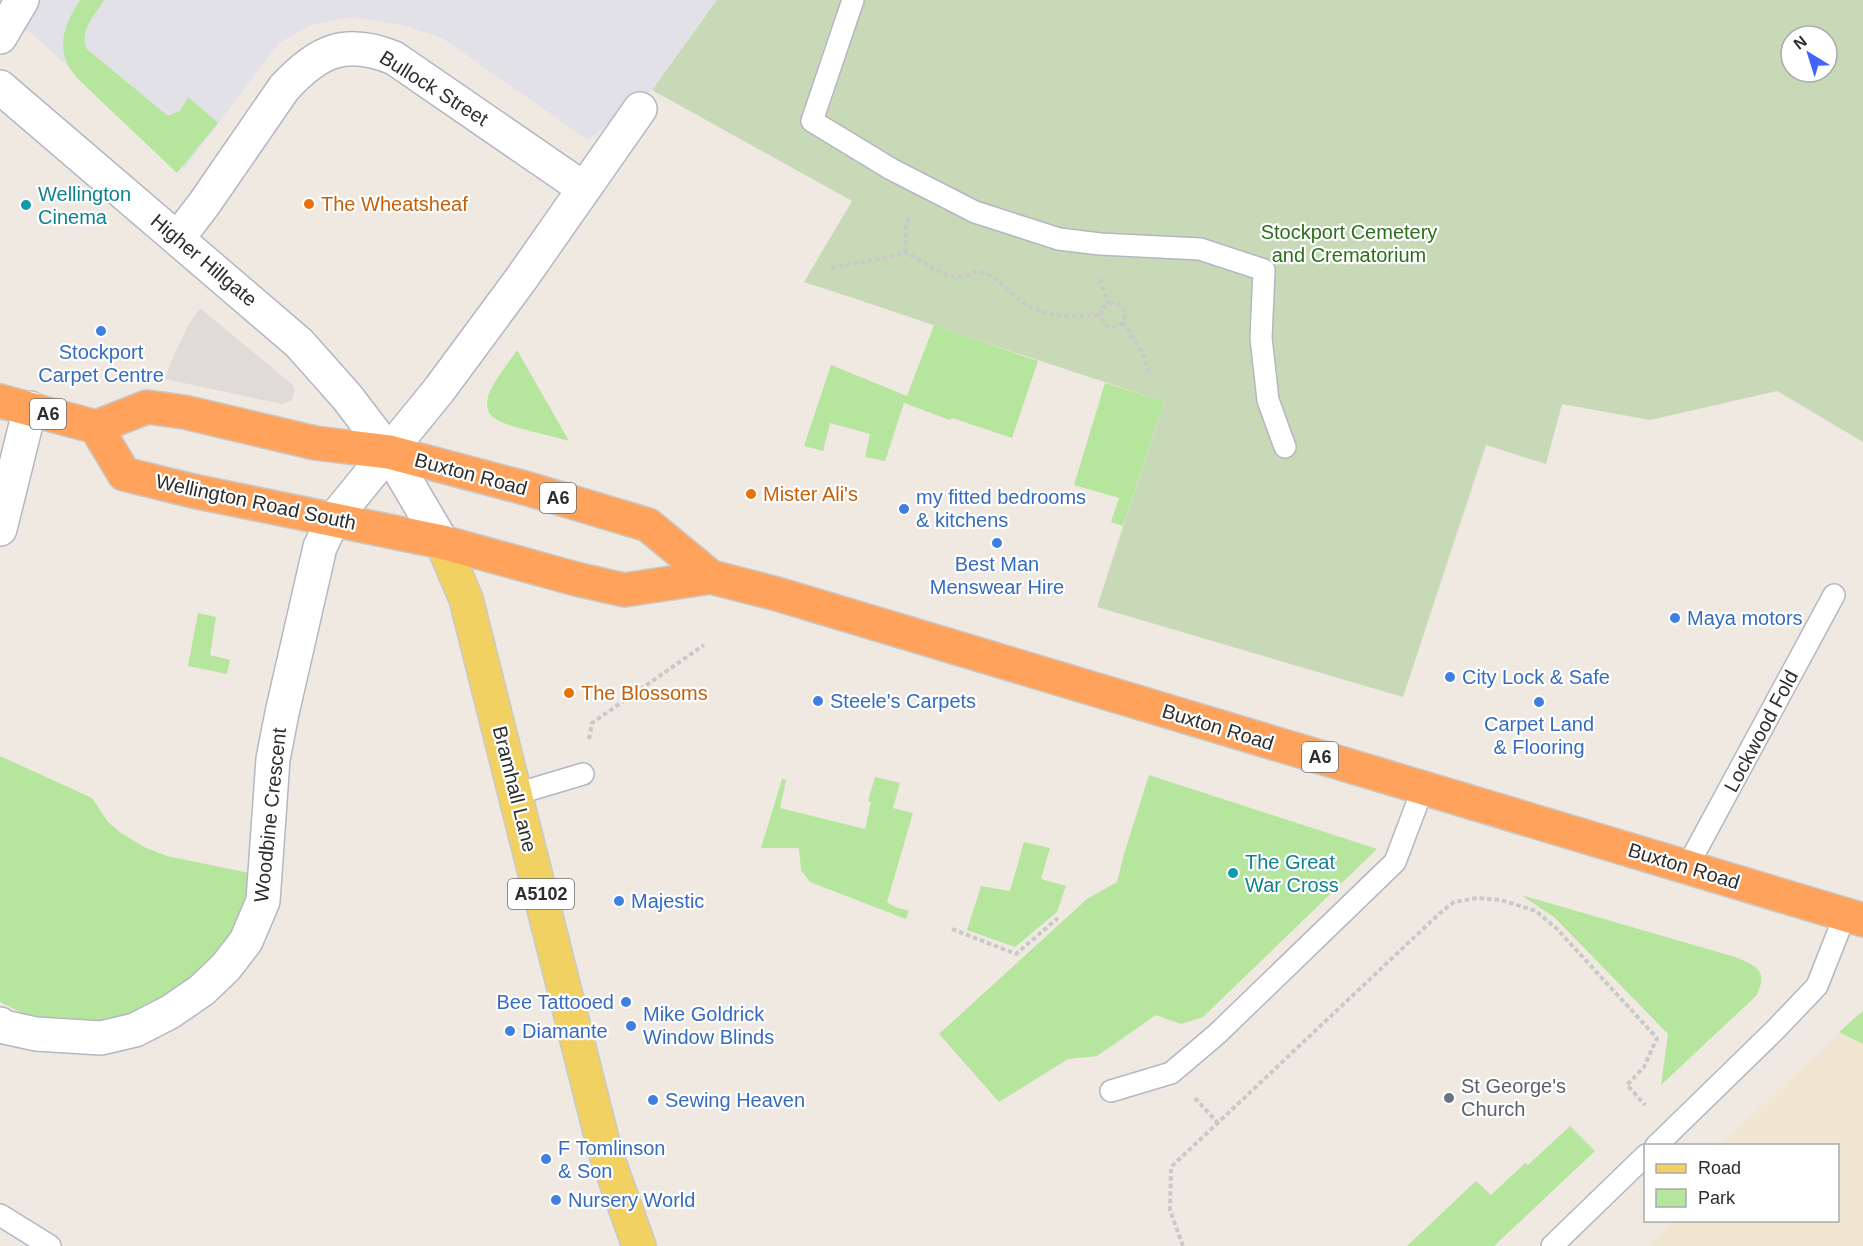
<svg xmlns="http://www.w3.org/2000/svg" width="1863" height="1246" font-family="Arial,sans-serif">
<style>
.industrial{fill:#e3e1e8}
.education{fill:#f0e6d1}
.green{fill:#b6e59e}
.cemetery{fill:#c8d9b8;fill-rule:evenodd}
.plaza{fill:#dfdcd8}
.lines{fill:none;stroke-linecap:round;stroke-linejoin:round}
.lane-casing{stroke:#b4b7c1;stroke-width:24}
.street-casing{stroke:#b4b7c1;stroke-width:36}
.secondary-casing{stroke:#b4b7c1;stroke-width:36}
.primary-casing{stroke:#c9c9c9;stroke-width:36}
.highway-casing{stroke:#c9c9c9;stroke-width:36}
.path{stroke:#c9c9c9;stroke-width:4;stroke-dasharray:4.5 3;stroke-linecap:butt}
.lane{stroke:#fff;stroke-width:21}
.street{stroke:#fff;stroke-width:33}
.secondary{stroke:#fff;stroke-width:33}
.primary{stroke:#f2d163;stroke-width:33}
.highway{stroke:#ffa35c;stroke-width:33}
.food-dot{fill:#e8710a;stroke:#fff;stroke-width:2}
.culture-dot{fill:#0f9aa8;stroke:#fff;stroke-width:2}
.shop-dot{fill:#3f7fe0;stroke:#fff;stroke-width:2}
.worship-dot{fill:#6b7280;stroke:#fff;stroke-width:2}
.labels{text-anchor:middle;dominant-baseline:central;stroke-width:4.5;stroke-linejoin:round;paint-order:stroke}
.shield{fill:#fff;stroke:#6d6d6d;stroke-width:1.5}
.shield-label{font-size:18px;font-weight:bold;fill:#2e2e2e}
.street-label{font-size:20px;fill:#2e2e2e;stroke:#fff}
.culture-label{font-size:20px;fill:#0d838f;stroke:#fff;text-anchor:start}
.food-label{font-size:20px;fill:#c56008;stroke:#fff;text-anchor:start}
.park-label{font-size:20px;fill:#2c6e1b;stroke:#fff}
.shop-label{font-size:20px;fill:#366cbe;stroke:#fff;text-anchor:start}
.worship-label{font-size:20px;fill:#5b616d;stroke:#fff;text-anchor:start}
</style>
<rect width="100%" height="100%" fill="#efe9e1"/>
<!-- industrial -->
<path class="industrial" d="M0,0h717l-65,90 -64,50 -146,-102 -40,-13 -53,-8 -38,8 -32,18 -95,126 -184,-163z"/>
<!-- education -->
<path class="education" d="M1863,1011v235h-216l27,-25 164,-1v-74l-118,-1z"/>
<!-- green -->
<path class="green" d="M80,0h24c-9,15 -26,32 -17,49l81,67 12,-5 8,-14 30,26 -41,50 -100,-95c-4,-6 -9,-11 -11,-17 -8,-23 2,-42 14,-61z
M934,325l104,36 -26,77 -60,-20 -2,2 -46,-17 -19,58 -20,-4 5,-23 -40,-11 -7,28 -19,-5 27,-81 76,31z
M517,350l52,91c-16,-5 -63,-14 -75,-23 -7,-5 -8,-12 -6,-21 2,-11 22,-36 29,-47z
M1105,383l59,18 -41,125 -12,-4 8,-24 -45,-13z
M198,613l18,4 -6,38 20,5 -3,14 -39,-8z
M0,756l92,42 16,24 13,11 25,15 21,8 87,18 -5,34 -36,57 -66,43 -28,10 -23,4 -64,-4 -32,-16z
M1149,775l228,74 -174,168 -22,7 -25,-9 -59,41 -29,3 -69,43 -60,-68 148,-135 30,-17 7,-28z
M875,777l25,6 -7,25 20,5 -26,89 8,5 14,4 -3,8 -96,-37 -9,-12 -2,-22h-38l21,-69 4,1 -6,28 85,21 6,-27 -3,-1z
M1024,842l26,6 -9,31 25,7 -9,26 -42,35 -48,-17 14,-44 29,5z
M1521,895l214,62c22,9 34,14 21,39l-95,89 7,-51 -114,-117z
M1863,1011v33l-24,-12z
M1570,1126l25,25 -101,95h-87l69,-65 15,14 34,-32 3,2z"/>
<!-- cemetery -->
<path class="cemetery" d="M717,0h1146v442l-86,-51 -127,29 -88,-16 -16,60 -60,-19 -83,252 -306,-90 67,-206c-121,-38 -240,-80 -360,-119l48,-81 -200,-111zM1791,36h36v36h-36z"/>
<!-- plaza -->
<path class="plaza" d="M200,308l93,77 2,7 -4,9 -9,3 -117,-25 8,-22 16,-33z"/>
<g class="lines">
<!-- lane casing -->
<g class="lane-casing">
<path id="lane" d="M853,0l-41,121 79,48 84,43 84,27 41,5 100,5 64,21 -3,68 7,62 17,47
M516,794l67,-20
M1687,867l147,-272
M1111,1091l60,-18 46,-39 178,-172 28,-74
M1656,1146l119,-116 42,-44 28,-71
M0,1215l50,31
M1552,1246l94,-91"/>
</g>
<!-- street casing -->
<g class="street-casing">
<path id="street" d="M0,37l22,-37
M178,238l26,-34 80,-116c34,-37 61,-50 110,-30l189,130
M0,529l30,-121
M0,1024l4,3 32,7 65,4 34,-8 35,-18 32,-22 24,-23 20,-26 17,-40 10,-142 9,-46 38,-166 13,-27 106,-130 82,-111 119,-170"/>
</g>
<!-- secondary casing -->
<g class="secondary-casing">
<path id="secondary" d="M0,87l299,256 48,54 42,55 53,90"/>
</g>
<!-- primary casing -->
<g class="primary-casing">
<path id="primary" d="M442,542l24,57 139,552 34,95"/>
</g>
<!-- highway casing -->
<g class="highway-casing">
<path id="highway" d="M0,401l96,26 51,-20 37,5 131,31 74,9 136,36 123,37 63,52
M96,427l28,47 69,17 249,51 134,37 48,11 87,-13 66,17 1086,326"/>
</g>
<!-- path -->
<path class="path" d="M905,252l1,-27 3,-8
M831,268l62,-12 12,-4c13,7 38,25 53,25 11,-1 16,-8 27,-4 12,5 19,14 29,22 30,25 50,21 87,20
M1100,279l8,25
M1101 315a12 12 0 1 1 24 0a12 12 0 1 1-24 0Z
M1123,322l22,35 3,15
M589,739l3,-16 112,-78
M952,929l64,25 42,-36
M1195,1098l22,24
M1183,1246l-13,-36 1,-43 269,-254 14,-11 23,-4 24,2 35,11 21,18 100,109 -13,29 -17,18 18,20"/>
<!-- lane -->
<use href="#lane" class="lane"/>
<!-- street -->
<use href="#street" class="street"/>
<!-- secondary -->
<use href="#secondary" class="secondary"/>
<!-- primary -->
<use href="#primary" class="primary"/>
<!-- highway -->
<use href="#highway" class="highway"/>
</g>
<!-- markers -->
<g class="food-dot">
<circle cx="309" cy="204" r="6"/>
<circle cx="751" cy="494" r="6"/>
<circle cx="569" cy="693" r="6"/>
</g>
<g class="culture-dot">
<circle cx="26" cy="205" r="6"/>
<circle cx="1233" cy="873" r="6"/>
</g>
<g class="shop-dot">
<circle cx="101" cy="331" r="6"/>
<circle cx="904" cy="509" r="6"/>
<circle cx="997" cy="543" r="6"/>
<circle cx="1675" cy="618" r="6"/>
<circle cx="1450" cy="677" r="6"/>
<circle cx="818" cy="701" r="6"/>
<circle cx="1539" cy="702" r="6"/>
<circle cx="619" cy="901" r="6"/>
<circle cx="626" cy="1002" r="6"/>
<circle cx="631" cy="1026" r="6"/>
<circle cx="510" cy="1031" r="6"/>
<circle cx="653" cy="1100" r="6"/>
<circle cx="546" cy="1159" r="6"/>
<circle cx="556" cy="1200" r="6"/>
</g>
<circle class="worship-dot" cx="1449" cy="1098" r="6"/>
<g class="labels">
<!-- shield labels -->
<g class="shield">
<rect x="30" y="399" width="36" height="30" rx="4.5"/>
<rect x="540" y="483" width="36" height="30" rx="4.5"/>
<rect x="1302" y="742" width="36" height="30" rx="4.5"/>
<rect x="508" y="879" width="66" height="30" rx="4.5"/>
</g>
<g class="shield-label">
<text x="48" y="414">A6</text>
<text x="558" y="498">A6</text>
<text x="1320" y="757">A6</text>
<text x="541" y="894">A5102</text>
</g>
<!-- street labels -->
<g class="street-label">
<text transform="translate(434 88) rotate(32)">Bullock Street</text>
<text transform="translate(204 260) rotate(40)">Higher Hillgate</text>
<text transform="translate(471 474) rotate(15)">Buxton Road</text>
<text transform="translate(256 502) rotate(12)">Wellington Road South</text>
<text transform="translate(1218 727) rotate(17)">Buxton Road</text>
<text transform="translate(1761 731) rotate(-62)">Lockwood Fold</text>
<text transform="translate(515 789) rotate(76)">Bramhall Lane</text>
<text transform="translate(270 815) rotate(-84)">Woodbine Crescent</text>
<text transform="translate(1684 866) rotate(17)">Buxton Road</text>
</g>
<!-- culture labels -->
<g class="culture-label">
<text x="38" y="194">Wellington<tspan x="38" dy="23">Cinema</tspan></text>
<text x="1245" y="862">The Great<tspan x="1245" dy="23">War Cross</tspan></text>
</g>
<!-- food labels -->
<g class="food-label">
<text x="321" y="204">The Wheatsheaf</text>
<text x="763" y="494">Mister Ali's</text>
<text x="581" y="693">The Blossoms</text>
</g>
<!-- park labels -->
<g class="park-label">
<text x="1349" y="232">Stockport Cemetery<tspan x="1349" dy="23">and Crematorium</tspan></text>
</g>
<!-- shop labels -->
<g class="shop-label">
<text x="101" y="352" text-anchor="middle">Stockport<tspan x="101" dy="23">Carpet Centre</tspan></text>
<text x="916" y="497">my fitted bedrooms<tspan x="916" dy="23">&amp; kitchens</tspan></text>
<text x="997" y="564" text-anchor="middle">Best Man<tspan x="997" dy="23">Menswear Hire</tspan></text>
<text x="1687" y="618">Maya motors</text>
<text x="1462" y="677">City Lock &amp; Safe</text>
<text x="830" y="701">Steele's Carpets</text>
<text x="1539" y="724" text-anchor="middle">Carpet Land<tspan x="1539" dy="23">&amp; Flooring</tspan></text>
<text x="631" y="901">Majestic</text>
<text x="614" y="1002" text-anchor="end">Bee Tattooed</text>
<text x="643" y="1014">Mike Goldrick<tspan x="643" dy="23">Window Blinds</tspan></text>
<text x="522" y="1031">Diamante</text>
<text x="665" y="1100">Sewing Heaven</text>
<text x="558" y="1148">F Tomlinson<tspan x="558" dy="23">&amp; Son</tspan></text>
<text x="568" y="1200">Nursery World</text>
</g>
<!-- worship labels -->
<g class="worship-label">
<text x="1461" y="1086">St George's<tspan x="1461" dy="23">Church</tspan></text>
</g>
</g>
<!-- legend -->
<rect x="1644" y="1144" width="195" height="78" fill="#ffffff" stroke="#ababab" stroke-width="1.5"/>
<rect x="1656" y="1164" width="30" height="9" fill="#f2d163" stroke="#ababab" stroke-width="1.5"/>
<text x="1698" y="1174" font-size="18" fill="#2e2e2e">Road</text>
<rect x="1656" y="1189" width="30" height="18" fill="#b6e59e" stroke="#ababab" stroke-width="1.5"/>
<text x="1698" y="1204" font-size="18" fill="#2e2e2e">Park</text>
<!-- north arrow -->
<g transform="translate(1809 54) rotate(322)"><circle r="28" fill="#ffffff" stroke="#ababab" stroke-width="1.5"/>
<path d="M0-4.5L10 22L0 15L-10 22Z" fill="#4264fb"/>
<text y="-9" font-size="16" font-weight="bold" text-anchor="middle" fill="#2e2e2e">N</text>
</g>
</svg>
